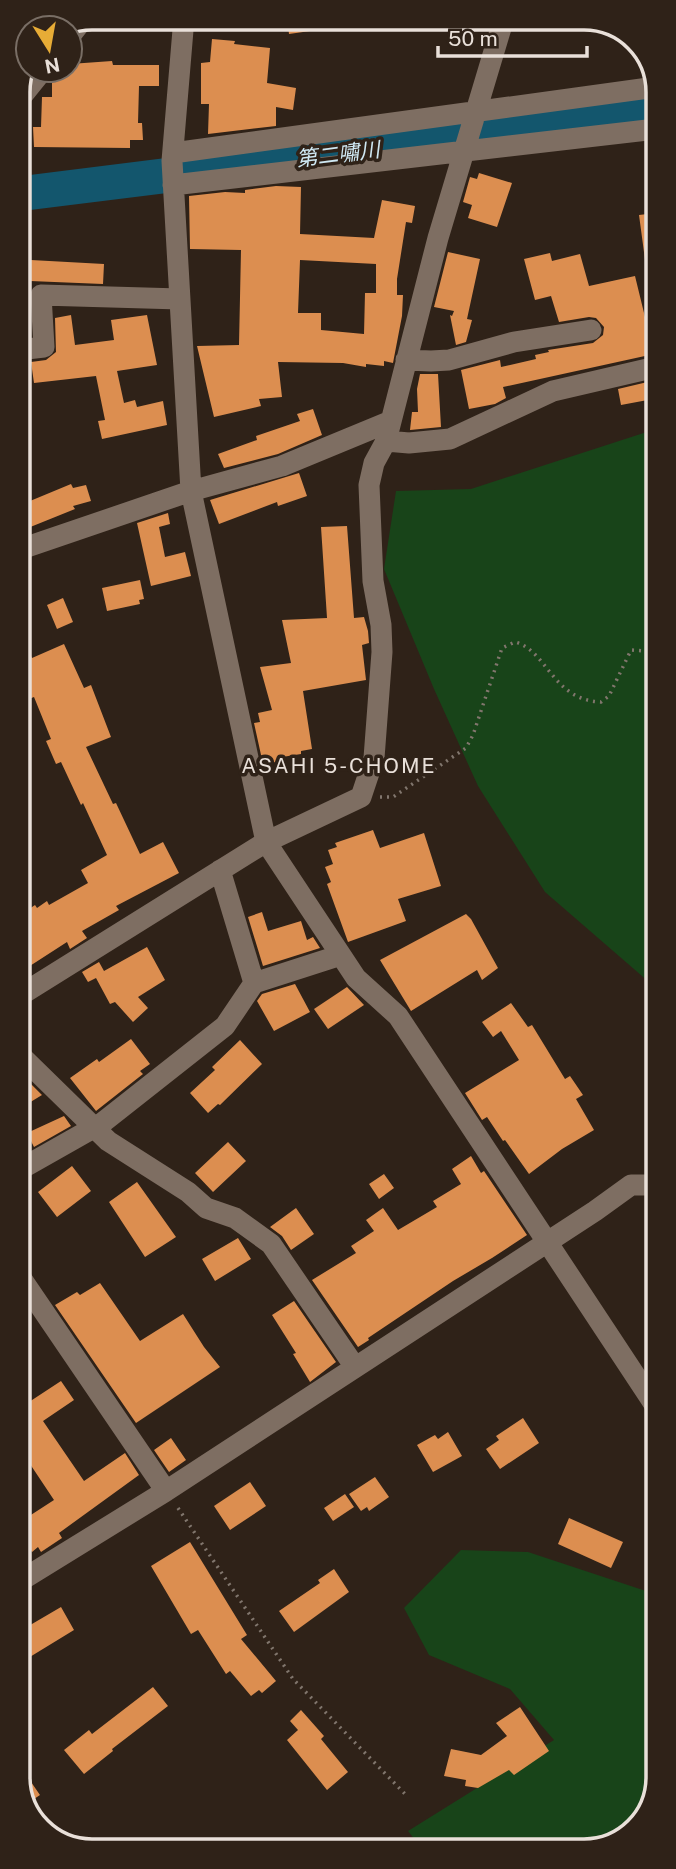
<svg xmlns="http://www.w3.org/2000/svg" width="676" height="1869" font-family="'Public Sans','Noto Sans JP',sans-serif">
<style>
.green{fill:#184419}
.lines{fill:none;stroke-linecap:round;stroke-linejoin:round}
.river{stroke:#13566d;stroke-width:35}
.building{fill:#dc8e50;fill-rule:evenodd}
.path{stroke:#81766d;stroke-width:3.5;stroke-dasharray:2 5;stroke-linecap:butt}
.minor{stroke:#7e6e62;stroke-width:21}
.labels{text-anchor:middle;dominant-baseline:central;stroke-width:7;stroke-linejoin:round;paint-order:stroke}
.water-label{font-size:21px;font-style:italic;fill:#cfe8f3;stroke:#2f2218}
.neighbourhood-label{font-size:21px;letter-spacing:2px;fill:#e9e0d9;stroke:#2f2218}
.rim{fill:none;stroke:#e9e0d9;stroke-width:3.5}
</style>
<rect width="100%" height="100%" fill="#2f2218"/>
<!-- green -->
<path class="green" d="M656,429l1,560 -112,-97 -67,-106 -44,-97 -50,-120 12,-78 75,-2z
M461,1550l67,2 130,43v183l-15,44 -39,27 -181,1 -15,-19 146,-91 -44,-51 -81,-34 -25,-47z"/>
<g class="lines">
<!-- river -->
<path class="river" d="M18,194l370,-46 77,-20 191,-23"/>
</g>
<!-- building -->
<path class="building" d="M287,18h50l1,9 -49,7z
M212,39l23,2 -1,3 36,4 -3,35 29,5 -3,22 -17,-3v19l-68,8 1,-30h-8v-41l9,-1z
M112,61l1,4h46v21h-20l-1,37h4l1,17h-13v8l-96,-1 -1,-20h8l1,-30h10v-17l4,-10h14v-6z
M479,173l33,10 -15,44 -29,-9 4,-13 -9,-3 7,-25 7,2z
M276,186l25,1 -1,47 74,4 8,-38 33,6 -3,17 -6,-1 -9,57v16h6l-1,21 -9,47 -9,-2v5l-18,-2v3l-23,-4 -65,-1 4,35 -23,2 2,7 -47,11 -17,-71 42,-1 2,-95 -51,-1 -1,-53 36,-4 20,1v-3zM300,260l76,4v29h-11l-1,41 -43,-4v-17h-23z
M656,213v54h-10l-7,-52z
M448,252l32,7 -13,60 5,1 -6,22 -10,3 -6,-30 2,1 2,-5 -20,-4z
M550,253l2,8 28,-7 9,32 46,-10 19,78 -151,33 3,11 -11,6 -26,5 -8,-39 39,-10 1,7 35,-8 -1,-4 14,-3 -1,-2 45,-7 10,-8 1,-8 -8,-9 -7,-1 -30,5 -8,-26 -16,4 -11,-41z
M31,260l73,4 -1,20 -73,-3z
M71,315l4,30 39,-5 -3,-20 36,-5 10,50 -40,6 7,32 11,-3 2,7 26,-6 4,24 -65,14 -4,-18 7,-1 -9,-44 -62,7 -3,-21 15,-2 10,-8 -1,-34z
M420,374h18l3,53 -31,3 2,-18h6l-1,-23z
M656,380v8l-5,1 2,10 -32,6 -3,-16z
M313,409l9,26 -44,19 -54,14 -6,-14 39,-14 -1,-4 44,-15 -3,-7z
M299,473l8,23 -29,10 -1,-4 -58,22 -9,-24z
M71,484l2,4 13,-3 5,16 -18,5 2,3 -57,23v-26z
M168,513l2,11 -11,3 6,30 20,-5 6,24 -40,10 -14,-63z
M347,526l7,92 10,-1 4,14 1,12 -7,2 4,35 -63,11 9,58 -11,2v3l-19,3 1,4 -20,3 -9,-41 6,-1 -2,-9 14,-3 -12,-43 31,-4 -9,-43 45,-2 -6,-91z
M140,580l4,19 -5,1 1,4 -33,7 -5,-23z
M63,598l10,24 -16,7 -10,-24z
M18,630l14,28 32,-14 20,44 7,-3 20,52 -25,10 27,57 3,-1 24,51 23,-12 16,31 -63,33 3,4 -37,21 5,7 -17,11 -3,-7 -48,31v-57l16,-11 2,3 10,-7 2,4 39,-22 -7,-13 26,-15 -24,-52 -2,2 -20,-43 -5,2 -10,-23 5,-2 -17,-42 -5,2 -11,-24z
M373,830l7,18 44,-15 17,53 -43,13 8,22 -58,21 -21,-58 4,-2 -6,-15 8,-3 -5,-14 9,-3 -2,-4z
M262,912l6,19 33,-10 6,19 6,-3 7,11 -57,18 -15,-49z
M466,914l5,5 27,49 -16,12 -5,-10 -66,41 -31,-51z
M147,947l18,33 -27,17 10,11 -15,14 -18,-20 -5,2 -14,-26 -8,4 -6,-10 17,-10 5,9z
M295,984l15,28 -36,19 -17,-30 5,-7z
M347,987l17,18 -36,24 -14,-20z
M511,1003l17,24 4,-2 33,54 5,-3 13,19 -7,4 18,31 -32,19 -33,25 -24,-34 -2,1 -16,-24 -5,3 -17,-27 54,-33 -18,-29 -8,6 -11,-15z
M131,1039l19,25 -10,7 3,3 -47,37 -26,-33 27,-19 2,3z
M240,1040l22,24 -42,41 -2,-1 -10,9 -18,-20 25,-23 -3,-3z
M30,1083l12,12 -23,14v-19z
M64,1116l7,10 -37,21 -7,-14z
M228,1142l18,19 -33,31 -18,-19z
M471,1156l10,17 3,-2 43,64 -35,23 -39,23 -85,57 1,2 -11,7 -46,-67 44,-27 -5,-7 23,-15 -8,-11 17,-12 15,22 39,-23 -4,-6 28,-17 -9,-15z
M72,1166l19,25 -34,26 -19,-25z
M384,1174l10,14 -15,11 -10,-15z
M137,1182l39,55 -31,20 -36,-55z
M296,1208l18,26 -23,16 -9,-14 -12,-9z
M238,1238l13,21 -36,22 -13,-22z
M100,1283l40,58 43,-27 21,33 16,20 -84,56 -81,-118 22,-13 3,3z
M294,1301l42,61 -26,20 -17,-28 3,-1 -24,-38z
M61,1381l13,19 -31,21 41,60 41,-28 14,22 -80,58 3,5 -21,14 -3,-5 -6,5 -12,-18v-12l34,-22 -34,-51v-59l9,12z
M523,1418l16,25 -39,26 -14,-20 13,-9 -3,-4z
M448,1432l14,24 -29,16 -16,-27 18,-10 3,4z
M171,1438l15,22 -17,12 -15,-22z
M375,1477l14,20 -20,14 -2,-4 -6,4 -12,-17z
M250,1482l16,24 -36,24 -16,-24z
M345,1494l9,13 -21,14 -9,-13z
M569,1518l54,24 -12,26 -53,-24z
M190,1542l57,93 -6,4 35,42 -14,12 -3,-3 -8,6 -21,-25 -4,3 -28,-44 -7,4 -40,-68z
M334,1569l15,23 -55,40 -15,-21 41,-28 -2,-3z
M61,1607l13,23 -54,33v-32z
M153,1687l15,19 -56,43 1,2 -29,23 -20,-24 25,-20 3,4z
M520,1707l29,44 -35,24 -5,-5 -31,18 -13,-2 1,-6 -22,-4 7,-27 30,6 26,-19 -11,-13z
M301,1710l23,26 -3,3 27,33 -21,18 -40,-50 11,-10 -8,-9z
M20,1766l20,29 -15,10 -5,-8z"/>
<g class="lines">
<!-- path -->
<path class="path" d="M380,797h13l73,-49 7,-13 29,-87 13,-6c33,9 37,58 86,60l8,-6 22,-46 14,1 12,10
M178,1508l115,171 114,117"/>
<!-- minor -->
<path class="minor" d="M184,18l-12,143 19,330 75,351 90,136 42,38 260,394
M70,36l12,-15
M18,101l25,-31
M173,153l483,-66
M173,185l483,-56
M18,350l26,-3 -3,-52 139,4
M406,360l25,1 18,-1 65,-18 77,-12
M386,441l23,2 41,-4 103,-48 103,-24
M18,550l173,-59 91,-25 109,-45
M220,870l34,113
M19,996l247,-154 95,-45 13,-39 8,-106 -1,-27 -8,-44 -4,-96 5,-22 12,-22 52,-203 66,-220
M19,1054l89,87 80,51 18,16 29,10 36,26 84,123
M19,1170l83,-47 123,-97 29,-43 87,-28
M19,1275l147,216
M20,1581l146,-90 429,-280 36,-26h27"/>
</g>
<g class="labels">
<!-- water labels -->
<g class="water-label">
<text transform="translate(338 154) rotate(-7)">第二嘯川</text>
</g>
<!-- neighbourhood labels -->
<g class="neighbourhood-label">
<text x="339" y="765">ASAHI 5-CHOME</text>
</g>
</g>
<!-- crop -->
<path d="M0 0H676V1869H0ZM92 30H584A62 62 0 0 1 646 92V1777A62 62 0 0 1 584 1839H92A62 62 0 0 1 30 1777V92A62 62 0 0 1 92 30Z" fill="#2f2218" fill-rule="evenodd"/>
<path class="rim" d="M92 30H584A62 62 0 0 1 646 92V1777A62 62 0 0 1 584 1839H92A62 62 0 0 1 30 1777V92A62 62 0 0 1 92 30Z"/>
<!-- north arrow -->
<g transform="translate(49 49) rotate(169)"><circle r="33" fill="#2f2218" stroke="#796e65" stroke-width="2"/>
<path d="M0-5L12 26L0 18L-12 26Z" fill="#e7ac36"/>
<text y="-10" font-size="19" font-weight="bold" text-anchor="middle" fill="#e9e0d9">N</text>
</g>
<!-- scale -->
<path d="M438 46v10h149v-10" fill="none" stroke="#e9e0d9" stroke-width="3.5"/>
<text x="448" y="46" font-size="21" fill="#e9e0d9" stroke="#2f2218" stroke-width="5" paint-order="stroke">50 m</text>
</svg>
